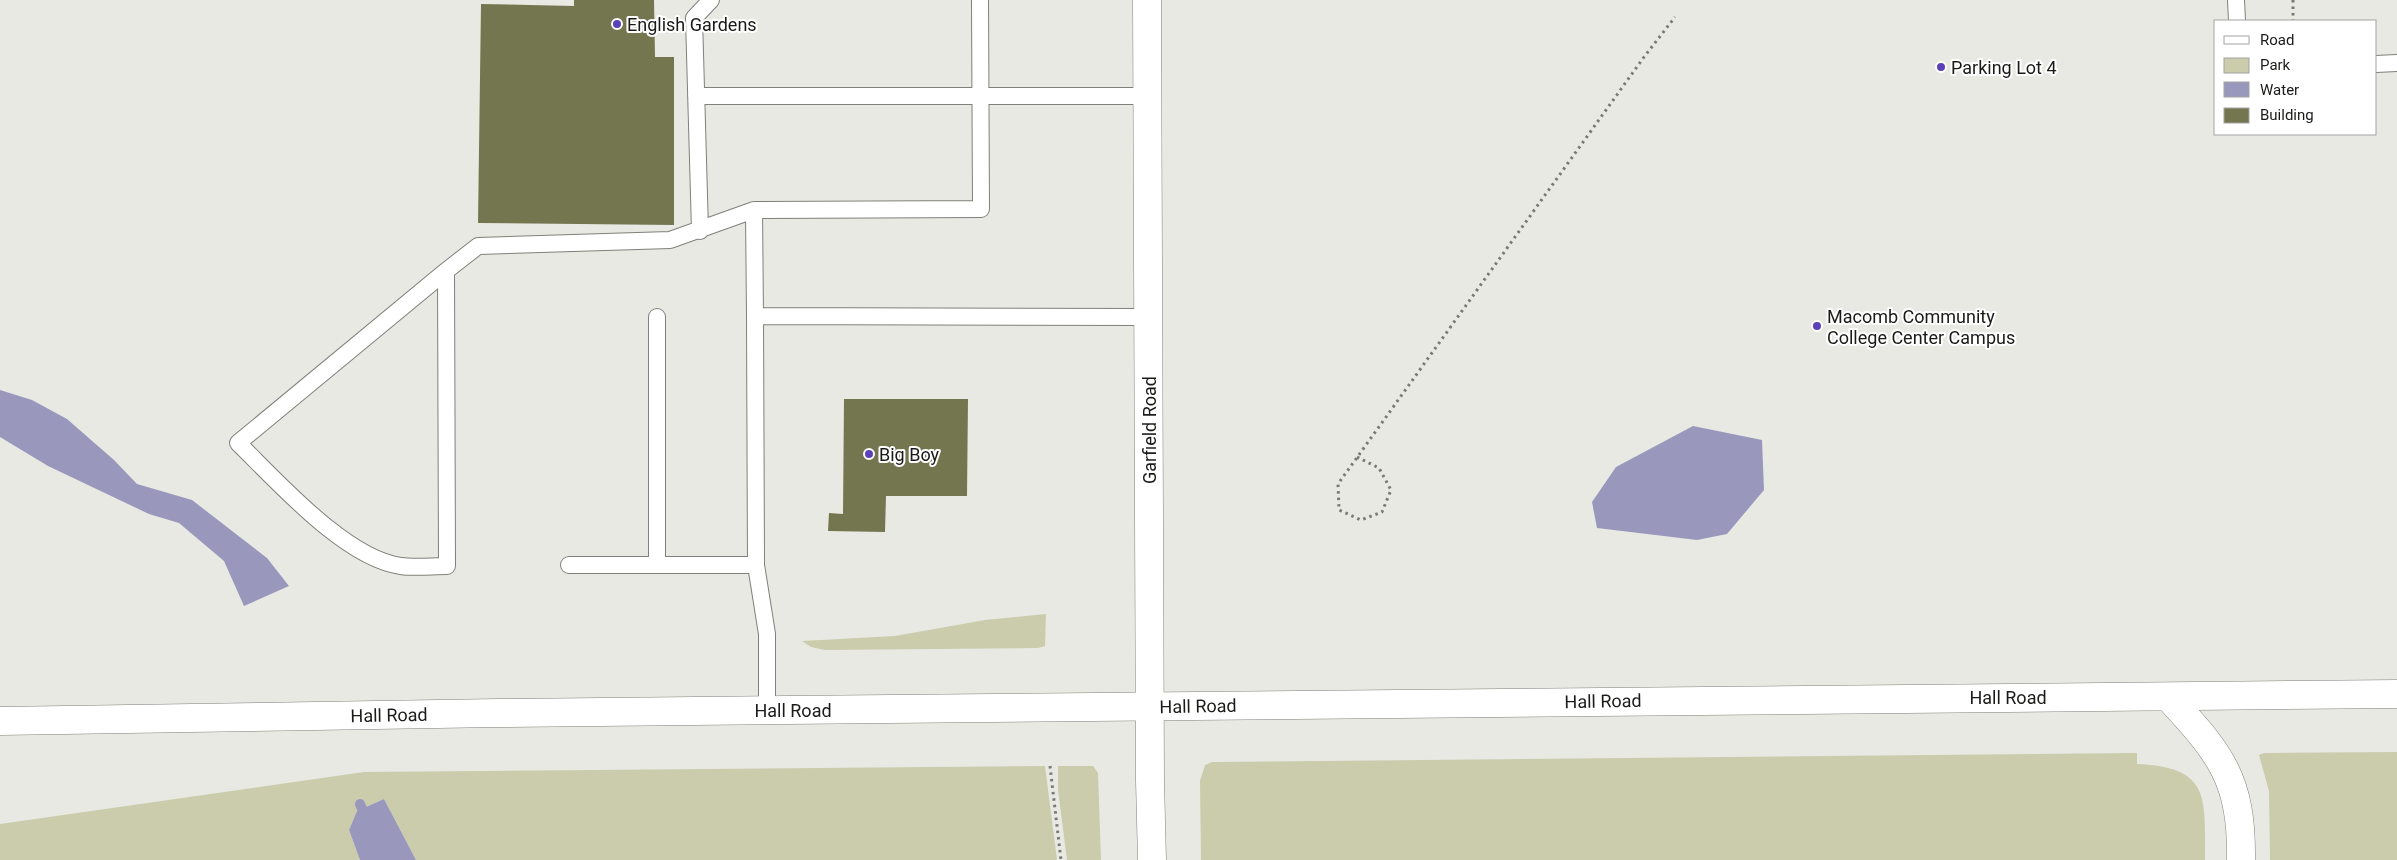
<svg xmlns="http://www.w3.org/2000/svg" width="2397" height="860" font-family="Roboto,sans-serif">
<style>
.green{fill:#caccac}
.water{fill:#9a97bd}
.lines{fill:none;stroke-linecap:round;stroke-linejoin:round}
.stream{stroke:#9a97bd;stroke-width:10}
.building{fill:#747650}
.service-casing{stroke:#80807b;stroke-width:18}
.secondary-casing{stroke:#80807b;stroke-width:29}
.trunk-casing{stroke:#80807b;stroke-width:29}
.path{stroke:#797a76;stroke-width:3;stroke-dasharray:2.5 4;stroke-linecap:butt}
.service{stroke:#fff;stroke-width:16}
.secondary{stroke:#fff;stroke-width:28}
.trunk{stroke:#fff;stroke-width:28}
.poi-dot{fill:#5c40b8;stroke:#fff;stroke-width:2}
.labels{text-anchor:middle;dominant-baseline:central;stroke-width:4;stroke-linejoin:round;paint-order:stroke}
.poi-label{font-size:18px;fill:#1a1a18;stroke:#fff;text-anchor:start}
.street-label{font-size:18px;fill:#1a1a18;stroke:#fff}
</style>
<rect width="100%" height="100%" fill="#e8e9e3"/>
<!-- green -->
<path class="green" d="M1046,614l-1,32 -7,2 -213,2 -14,-3 -9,-6 93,-5 90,-16z
M2397,752v108h-127l-1,-69 -10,-36 5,-2z
M2137,753v11c74,3 68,34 68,96h-1004l-1,-79 5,-16 7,-3z
M1045,766l12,94h-641l-32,-61 -27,12 -8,19 11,30h-360v-36l364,-52z
M1058,766h35l5,7 3,87h-34l-9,-70z"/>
<!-- water -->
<path class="water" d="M0,390l32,10 35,19 47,41 23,24 55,16 75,58 22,28 -45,20 -20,-45 -45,-38 -30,-9 -101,-48 -48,-29z
M1693,426l69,14 2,50 -37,44 -30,6 -100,-12 -5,-26 24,-35z
M384,799l32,61h-56l-11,-30 8,-19z"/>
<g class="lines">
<!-- stream -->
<path class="stream" d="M360,804l7,16"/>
</g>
<!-- building -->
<path class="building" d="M574,0h80l1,57h19v168l-196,-2 3,-219 93,2z
M844,399h124l-1,97h-81l-1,36 -57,-1 1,-18 14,1z"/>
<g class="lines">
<!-- service casing -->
<g class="service-casing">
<path id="service" d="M2236,0l1,21
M2376,64l21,-1
M696,96h451
M754,210l227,-1 -1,-209
M700,231l-6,-213 17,-18
M446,271l1,295c-15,0 -31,2 -46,0 -55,-7 -124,-85 -163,-123l208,-172 32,-25 192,-6 84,-30 1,106
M569,565h187
M657,565v-248
M767,710v-76l-11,-69 -1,-249 394,1"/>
</g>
<!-- secondary casing -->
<g class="secondary-casing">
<path id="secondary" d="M1147,0l3,781 2,79"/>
</g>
<!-- trunk casing -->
<g class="trunk-casing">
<path id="trunk" d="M2168,697c53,57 74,82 73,163
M0,721l498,-8 1899,-19"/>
</g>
<!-- path -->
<path class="path" d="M2293,0v21
M1357,457l22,11 12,22 -9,22 -21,8 -22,-10 -1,-26 306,-427 31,-40
M1050,766l11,94"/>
<!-- service -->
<use href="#service" class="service"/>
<!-- secondary -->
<use href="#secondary" class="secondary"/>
<!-- trunk -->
<use href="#trunk" class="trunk"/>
</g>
<!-- markers -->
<g class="poi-dot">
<circle cx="617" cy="24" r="5"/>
<circle cx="1941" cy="67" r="5"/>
<circle cx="1817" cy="326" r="5"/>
<circle cx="869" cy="454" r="5"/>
</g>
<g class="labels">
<!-- poi labels -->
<g class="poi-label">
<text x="627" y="24">English Gardens</text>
<text x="1951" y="67">Parking Lot 4</text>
<text x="1827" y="316">Macomb Community<tspan x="1827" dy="21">College Center Campus</tspan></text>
<text x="879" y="454">Big Boy</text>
</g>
<!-- street labels -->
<g class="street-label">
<text transform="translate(1149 430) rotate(-90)">Garfield Road</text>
<text x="2008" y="697">Hall Road</text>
<text transform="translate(1603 701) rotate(-1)">Hall Road</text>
<text transform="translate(1198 706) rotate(-1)">Hall Road</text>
<text x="793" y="710">Hall Road</text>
<text transform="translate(389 715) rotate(-1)">Hall Road</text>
</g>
</g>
<!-- legend -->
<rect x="2214" y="20" width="162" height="115" fill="#ffffff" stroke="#a3a3a3"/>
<rect x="2224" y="36" width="25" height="8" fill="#ffffff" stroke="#a3a3a3"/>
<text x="2260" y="45" font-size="15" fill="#1a1a18">Road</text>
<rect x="2224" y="58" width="25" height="15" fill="#caccac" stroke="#a3a3a3"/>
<text x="2260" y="70" font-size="15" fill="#1a1a18">Park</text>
<rect x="2224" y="82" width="25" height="15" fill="#9a97bd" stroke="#a3a3a3"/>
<text x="2260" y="95" font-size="15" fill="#1a1a18">Water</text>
<rect x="2224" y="108" width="25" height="15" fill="#747650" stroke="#a3a3a3"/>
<text x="2260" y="120" font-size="15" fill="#1a1a18">Building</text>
</svg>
